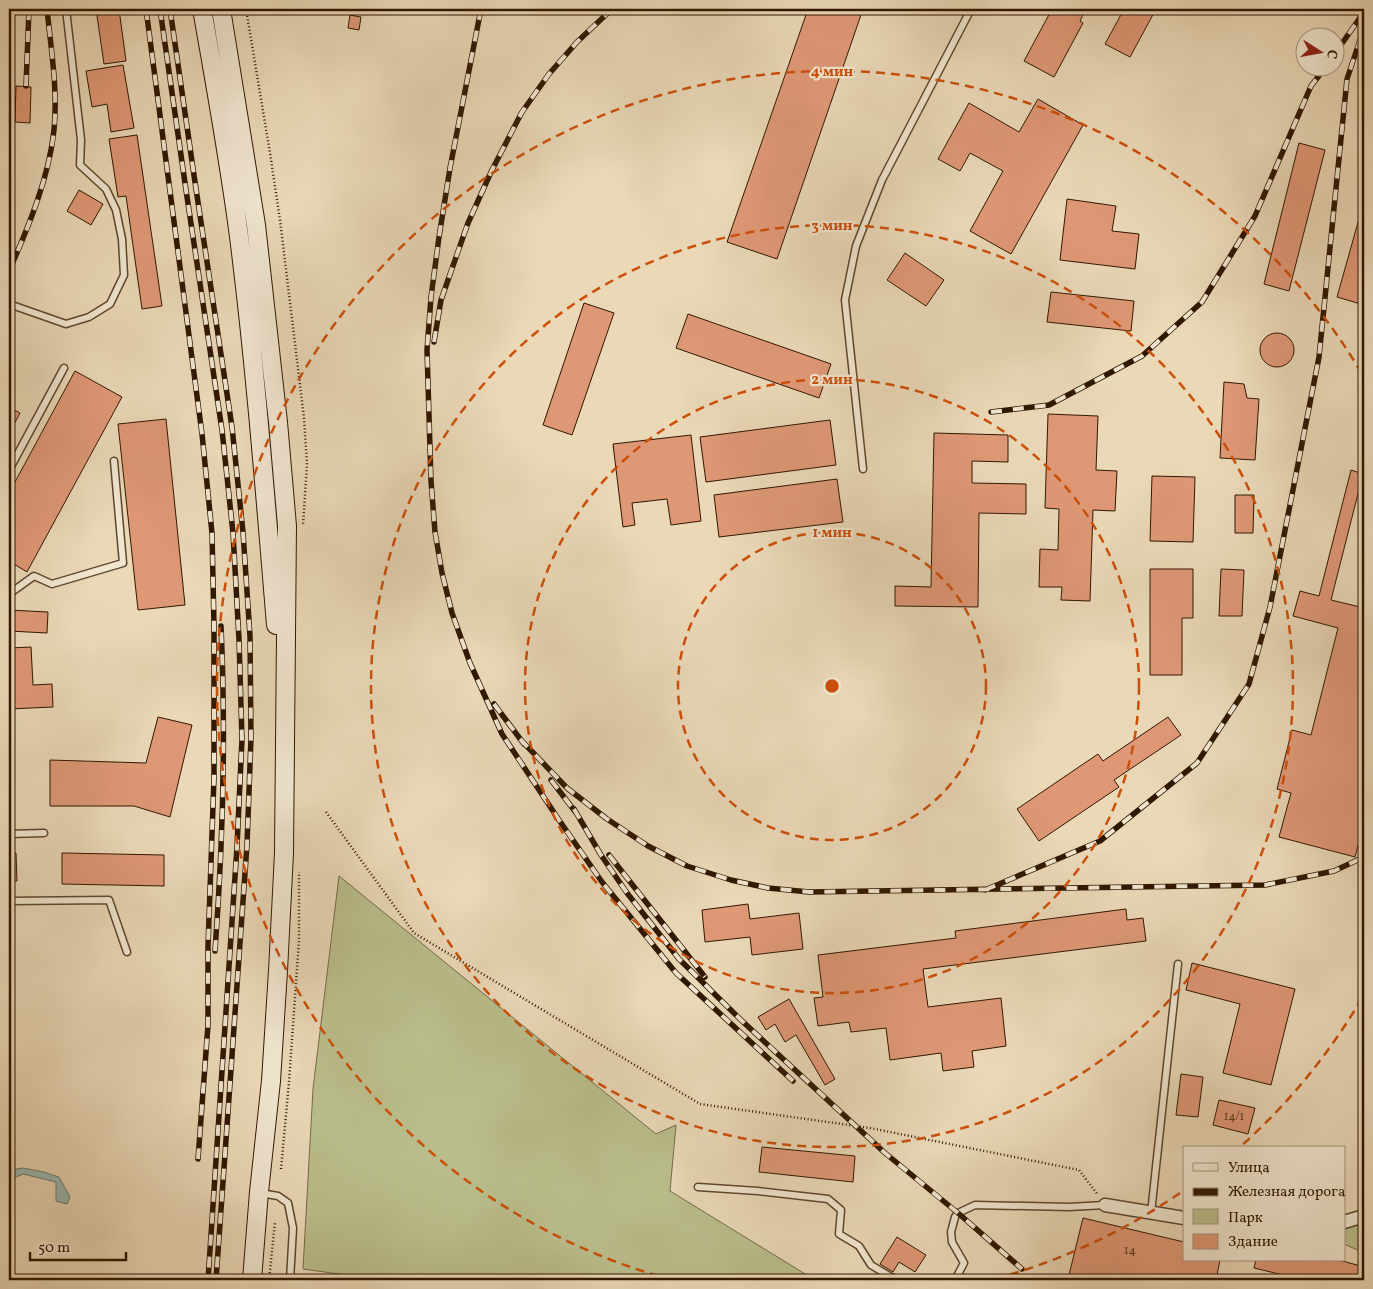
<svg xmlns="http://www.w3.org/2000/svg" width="1373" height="1289" font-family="Vollkorn,serif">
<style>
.green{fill:#babe8c;stroke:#756a46}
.water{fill:#98b9b3;stroke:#6e786b}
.building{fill:#df9876;stroke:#301700}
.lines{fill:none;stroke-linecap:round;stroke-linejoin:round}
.lane-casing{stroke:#5e472e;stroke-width:9}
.street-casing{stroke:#5e472e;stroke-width:15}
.secondary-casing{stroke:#301700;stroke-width:20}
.path{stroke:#301700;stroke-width:2.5;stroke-dasharray:1 2.5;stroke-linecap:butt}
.lane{stroke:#f1e6d0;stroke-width:6}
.street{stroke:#f1e6d0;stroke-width:12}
.secondary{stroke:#f1e6d0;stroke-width:18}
.rail-casing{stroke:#301700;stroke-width:5.5}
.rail{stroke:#f1e6d0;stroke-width:4;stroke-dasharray:11;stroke-linecap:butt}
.ring{fill:none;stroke:#cc4f0a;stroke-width:2.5;stroke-dasharray:9 6}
.labels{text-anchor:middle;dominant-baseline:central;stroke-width:4.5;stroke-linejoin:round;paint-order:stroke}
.number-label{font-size:12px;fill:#5c371e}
.centre{fill:#cc4f0a;stroke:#f1e6d0;stroke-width:2.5}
.ring-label{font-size:15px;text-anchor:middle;font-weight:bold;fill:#cc4f0a;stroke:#f1e6d0;stroke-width:4.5;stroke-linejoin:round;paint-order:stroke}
</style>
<rect width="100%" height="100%" fill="#ead8b7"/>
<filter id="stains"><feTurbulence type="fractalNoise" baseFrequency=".004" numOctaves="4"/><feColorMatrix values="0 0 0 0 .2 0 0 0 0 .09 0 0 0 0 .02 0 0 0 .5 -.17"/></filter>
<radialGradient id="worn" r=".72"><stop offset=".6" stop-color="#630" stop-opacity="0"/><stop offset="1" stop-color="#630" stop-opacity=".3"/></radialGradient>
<!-- green -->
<path class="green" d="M339,876l317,258 20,-9 -6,66 145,89h-434l-78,-11 10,-180z
M1364,1222v31l-20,-9v-15z"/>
<!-- water -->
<path class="water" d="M23,1168l21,4 15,5 11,20 -3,7 -11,-3v-19l-33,-8 -14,6v-10z"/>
<!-- building -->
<path class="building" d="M96,9h23l7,52 -22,3z
M808,9h55l-86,250 -50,-17z
M1052,9h34l-6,12 3,2 -29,54 -30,-16z
M1124,9h32l-26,48 -25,-13z
M350,15l11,2 -2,13 -11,-2z
M123,65l11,63 -23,4 -4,-28 -15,3 -6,-36z
M16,86l15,1 -1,36 -15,-1z
M1038,99l45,26 -72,129 -41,-23 33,-60 -33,-18 -10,18 -22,-12 31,-56 50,29z
M137,135l25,171 -20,3 -16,-113 -8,1 -9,-58z
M1299,143l26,7 -36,141 -25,-7z
M79,190l24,14 -12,21 -24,-14z
M1067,199l49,7 -4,25 27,3 -4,35 -75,-9z
M1364,201v104l-27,-8z
M905,253l39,27 -18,26 -39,-26z
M1051,292l83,9 -3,30 -84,-9z
M584,303l30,10 -42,122 -29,-10z
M688,314l143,50 -12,34 -143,-50z
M1260 350a17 17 0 1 1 34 0a17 17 0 1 1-34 0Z
M75,371l47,26 -95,175 -18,-11v-68z
M1224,382l20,2 3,14 12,1 -4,61 -35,-2z
M9,407l11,6 -11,21z
M1048,414l50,2 -2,54 21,1 -2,40 -22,-1 -3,91 -29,-1 1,-13h-23l1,-38 18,1 1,-41 -14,-1z
M166,419l19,186 -47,5 -20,-186z
M830,420l6,45 -130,17 -6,-45z
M934,433l74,2v27l-36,-1v22l54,1v30l-47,-1 -1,94 -83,-1v-20l36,1z
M691,435l10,86 -30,4 -4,-26 -35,4 3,22 -12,2 -10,-83z
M1351,470l12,4 -32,126 33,8v238l-6,-1 -3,12 -76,-20 12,-44 -14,-4 15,-59 19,5 27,-107 -45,-12 7,-25 19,5z
M1152,476l43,1 -2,65 -43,-1z
M837,479l6,43 -124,15 -5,-42z
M1235,495h19l-1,38h-18z
M1150,569h43v49h-11v57h-32z
M1221,569l23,1 -2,46h-23z
M9,610l39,2 -1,21 -38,-2z
M31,647l2,38 19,-1 1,23 -44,2v-61z
M158,717l34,8 -22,92 -36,-11h-84v-46l96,3z
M1168,717l13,18 -67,45 5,7 -80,54 -22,-32 81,-55 5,7z
M9,853h7l1,28h-8z
M62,853l102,2v31l-102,-2z
M748,904l2,15 49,-6 4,36 -51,6 -2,-18 -45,5 -3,-32z
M1126,909l1,11 16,-2 3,23 -223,28 5,38 73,-9 5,48 -34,5 2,16 -31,4 -2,-18 -51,7 -4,-32 -35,4 -2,-10 -31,4 -4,-28 9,-1 -5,-42 138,-17 -1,-7z
M1192,963l103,26 -24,96 -48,-12 17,-69 -54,-14z
M789,999l46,80 -10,6 -29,-50 -11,7 -10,-18 -9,6 -8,-13z
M1181,1074l22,3 -5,40 -22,-2z
M1219,1100l36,8 -7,26 -35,-9z
M762,1147l93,9 -2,26 -94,-10z
M1083,1218l101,24v18h36l-4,20h-142l-6,-1z
M897,1237l29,18 -11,17 -16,-10 -6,10 -13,-8z
M1256,1260h83l25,7v13h-60l-50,-12z"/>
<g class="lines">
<!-- lane casing -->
<g class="lane-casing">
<path id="lane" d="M9,304l57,20 23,-7 21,-13 14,-29 -2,-36 -6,-29 -10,-21 -26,-24 1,-25 -15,-131
M863,469l-18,-169 11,-54 26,-66 89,-171
M9,470l55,-102
M9,594l25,-18 18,8 71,-21 -9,-102
M9,834l35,-1
M9,901l100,-1 18,52
M698,1187l60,4 70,8 13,11 -2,24 20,12 12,19 20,12 8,3
M260,1193l18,3 10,7 5,25 -3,52
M1151,1213l27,-249
M955,1280l9,-17 -12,-21 -1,-10 4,-15 3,-4 17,-8 94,2 36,-2"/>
</g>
<!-- street casing -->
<g class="street-casing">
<path id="street" d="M1105,1205l79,13
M1344,1222l20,-6"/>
</g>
<!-- secondary casing -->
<g class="secondary-casing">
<path id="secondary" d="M202,9c13,73 26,146 36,220 17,132 27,264 38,396
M221,9l35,216 22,197 9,104 -3,327 -6,118 -7,110 -12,111 -7,88"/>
</g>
<!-- path -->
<path class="path" d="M246,9l24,144 10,67 24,198 3,46 -4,62
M326,812l88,121 286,171 170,24 209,42 19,25
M281,1169l8,-87 10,-142v-68
M269,1280l6,-58"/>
<!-- lane -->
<use href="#lane" class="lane"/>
<!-- street -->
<use href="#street" class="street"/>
<!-- secondary -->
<use href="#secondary" class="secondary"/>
<!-- rail casing -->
<g class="rail-casing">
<path id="rail" d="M146,9l56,425 10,99 2,93v152l-6,168v79l-10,134
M160,9l26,181 36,240 11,103 6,106 3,100 -5,108 -29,433
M170,9l26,180 36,238 11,105 7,104 1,102 -4,107 -31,435
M481,9l-31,159 -11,69 -8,60 -4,53 4,131 4,51 7,41 10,40 18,50 32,71 57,86 43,62 74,91 117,108
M1336,52l28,-40
M26,86l3,-77
M9,271c19,-43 40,-93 45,-141 4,-40 -3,-81 -7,-121
M434,342l7,-42 27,-77 24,-53 30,-58 27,-38 28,-32 35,-33
M991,412l58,-7 93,-49 60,-54 53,-86 56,-130 14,-18
M494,704l30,40
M520,739l47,49 40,31 41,27 39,20 44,14 37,8 41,4 456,-7 69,-14 30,-14
M551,780l26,34
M574,809l27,46 26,38 52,66 62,61 144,133 73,60 64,56
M609,855l96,122
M985,890l115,-49 97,-78 52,-79 21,-77 49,-250 28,-278 17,-51
M215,951c8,-108 11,-217 6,-325"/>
</g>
<!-- rail -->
<use href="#rail" class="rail"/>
</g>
<!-- distance rings -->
<g class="ring">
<circle cx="832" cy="686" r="154"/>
<circle cx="832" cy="686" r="307"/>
<circle cx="832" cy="686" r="461"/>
<path d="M1362 998A615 615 0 0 1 1240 1147M1180 1193A615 615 0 0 1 991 1280M673 1280A615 615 0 1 1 1362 374"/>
</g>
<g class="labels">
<!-- number labels -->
<g class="number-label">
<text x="1234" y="1117">14/1</text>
<text x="1130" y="1251">14</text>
</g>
</g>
<circle cx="832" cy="686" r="8" class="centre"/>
<g class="ring-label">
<text x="832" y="76">4 мин</text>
<text x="832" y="230">3 мин</text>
<text x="832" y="384">2 мин</text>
<text x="832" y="537">1 мин</text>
</g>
<!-- margin -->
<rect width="1373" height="1289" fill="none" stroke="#ead8b7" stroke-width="30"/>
<rect x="10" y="10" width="1353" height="1269" fill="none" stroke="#301700" stroke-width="2.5"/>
<rect x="15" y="15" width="1343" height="1259" fill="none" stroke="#301700"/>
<!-- legend -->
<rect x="1183" y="1146" width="162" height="115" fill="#f1e6d0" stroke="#a4937d"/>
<rect x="1193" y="1163" width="25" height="8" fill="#f1e6d0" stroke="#a4937d"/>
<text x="1228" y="1172" font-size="15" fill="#301700">Улица</text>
<rect x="1193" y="1188" width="25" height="8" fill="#301700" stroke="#a4937d"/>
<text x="1228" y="1196" font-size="15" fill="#301700">Железная дорога</text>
<rect x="1193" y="1209" width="25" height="15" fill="#babe8c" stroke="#a4937d"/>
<text x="1228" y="1222" font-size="15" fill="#301700">Парк</text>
<rect x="1193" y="1234" width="25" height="15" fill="#df9876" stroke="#a4937d"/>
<text x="1228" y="1246" font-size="15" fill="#301700">Здание</text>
<!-- north arrow -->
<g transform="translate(1320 52) rotate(101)"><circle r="24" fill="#f1e6d0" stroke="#a4937d"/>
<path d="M0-4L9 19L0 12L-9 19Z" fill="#8f2418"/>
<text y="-8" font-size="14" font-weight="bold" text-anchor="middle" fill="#301700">С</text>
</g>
<!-- scale -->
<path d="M30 1252v8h96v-8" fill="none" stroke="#301700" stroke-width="2.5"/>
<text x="38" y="1252" font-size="15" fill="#301700" stroke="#f1e6d0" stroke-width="4" paint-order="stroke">50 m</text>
<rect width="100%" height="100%" filter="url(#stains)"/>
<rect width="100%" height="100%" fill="url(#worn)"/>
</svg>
